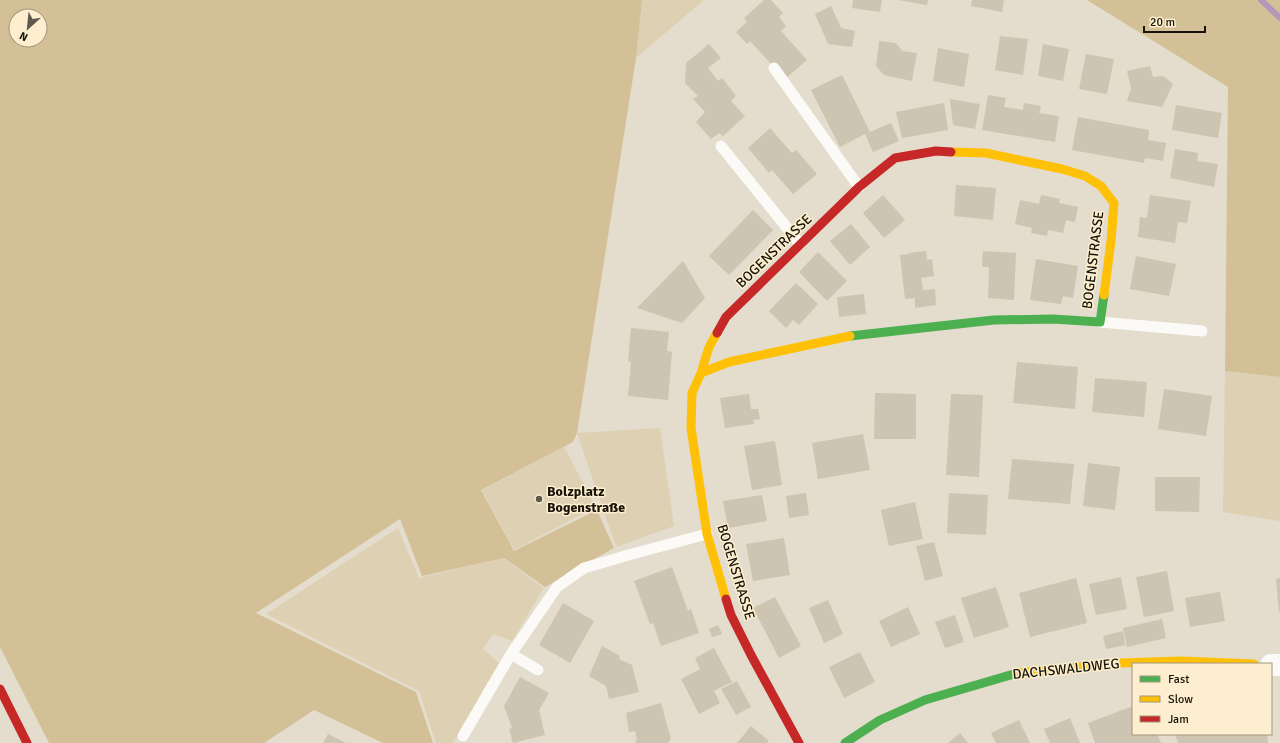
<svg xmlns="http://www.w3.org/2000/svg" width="1280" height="743" font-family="Signika,sans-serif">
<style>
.green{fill:#ded0b3}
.forest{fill:#d3c097;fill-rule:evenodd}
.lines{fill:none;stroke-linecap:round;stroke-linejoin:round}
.stream{stroke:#b498b8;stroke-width:6}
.building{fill:#cdc4b1}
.lane{stroke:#fbfaf7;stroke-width:11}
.street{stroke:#fbfaf7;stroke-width:22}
.fast{stroke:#4caf50;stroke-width:9}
.slow{stroke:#ffc107;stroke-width:9}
.jam{stroke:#c62828;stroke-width:9}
.poi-dot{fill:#5f594d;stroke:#fceece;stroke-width:1.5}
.labels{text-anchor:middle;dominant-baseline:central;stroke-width:3;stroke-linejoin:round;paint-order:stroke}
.street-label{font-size:14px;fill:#181308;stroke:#fceece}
.poi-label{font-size:14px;font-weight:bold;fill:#181308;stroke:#fceece;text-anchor:start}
</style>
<rect width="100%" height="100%" fill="#e4dccc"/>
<!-- green -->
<path class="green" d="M642,0h62l-68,58z
M1225,371l55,6v144l-57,-9z
M660,428l14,98 -58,21 -39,-114z
M564,447l32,60 -82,43 -32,-60z
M398,528l21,50 84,-20 41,30 -32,53 -19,-7 -10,15 16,14 -46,80h-17l-17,-52 -153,-77z"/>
<!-- forest -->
<path class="forest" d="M0,0h642l-6,58 -59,375 -4,9 -92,48 33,61 83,-41 17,38 -69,39 -41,-29 -82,18 -22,-57 -144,94 160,79 17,51h-50l-69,-33 -50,33h-215l-49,-96zM16,16h24v24h-24z
M1087,0h193v377l-55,-6 3,-284z"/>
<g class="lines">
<!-- stream -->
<path class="stream" d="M1261,0l19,18"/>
</g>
<!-- building -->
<path class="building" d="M764,0h7l12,13 -4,4 7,9 -5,5 26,29 -22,19 -35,-38 -3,3 -11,-12 11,-10 -3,-4z
M853,0h29l-2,12 -28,-4z
M898,0h30l-1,5z
M972,0h32l-2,12 -31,-6z
M831,6l10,22 14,3 -3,16 -24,-3 -13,-30z
M1000,36l28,3 -5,36 -28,-5z
M879,41l17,2 6,8 15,2 -5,28 -28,-6 -8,-9z
M709,44l12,14 -13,10 10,13 4,-3 14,18 -5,5 14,15 -22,20 -4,-3 -8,6 -15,-17 9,-10 -12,-13 5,-3 -13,-13 1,-20z
M1043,44l26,5 -6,32 -25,-5z
M938,48l31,6 -5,33 -31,-6z
M1086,54l28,5 -7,35 -28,-5z
M1150,66l3,11 10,-1 10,8 -11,23 -35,-6 4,-13 -4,-17z
M842,75l28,57 21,-9 8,18 -26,11 -8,-18 -25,13 -29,-57z
M988,95l18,3 -2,9 19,3 1,-7 17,3 -2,7 20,3 -4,26 -73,-12z
M950,99l30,5 -5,25 -22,-4z
M944,103l4,27 -46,8 -6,-26z
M1176,105l46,8 -4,25 -46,-8z
M1078,117l71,13 -1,10 18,3 -3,18 -18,-3 -1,5 -72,-13z
M770,128l22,25 4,-3 21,24 -24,20 -21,-24 -3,3 -21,-25z
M1175,149l23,4 -1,8 21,3 -4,23 -44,-9z
M956,185l40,3 -3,32 -39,-4z
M883,195l22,25 -21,18 -21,-25z
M1041,195l19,4 -1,4 19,4 -3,15 -9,-2 -3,13 -15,-3 -1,6 -16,-3 1,-5 -17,-4 5,-24 19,4z
M1150,195l41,6 -4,22 -9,-1 -3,21 -37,-6 2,-20 7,1z
M753,210l20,20 -44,45 -20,-19z
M851,224l19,23 -20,18 -20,-24z
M926,251l1,9 5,-1 2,17 -13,2 2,12 12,-1 1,16 -21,3v-10l-10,1 -5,-44 9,-1v-1z
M983,251l33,2 -2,47 -26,-2 1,-31h-7z
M818,252l29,29 -20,20 -28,-29z
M1136,256l40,8 -7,32 -39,-7z
M1036,259l42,7 -5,32 -10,-2 -2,8 -31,-4z
M683,261l22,37 -23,25 -45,-15z
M796,283l22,21 -19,21 -6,-5 -7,8 -17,-17z
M864,294l2,20 -27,3 -2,-20z
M631,328l38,4 -2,19 5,1 -4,48 -40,-4 3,-34 -3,-1z
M1017,362l61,5 -3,42 -62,-6z
M1095,378l52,4 -3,35 -52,-5z
M1164,389l48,7 -6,40 -48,-7z
M875,393l41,1v45h-42z
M749,394l2,15h7l2,10 -7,1 1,4 -29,4 -5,-30z
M951,394l32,1 -4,82 -33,-2z
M863,434l7,36 -52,9 -6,-36z
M775,441l7,44 -30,5 -8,-44z
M1012,459l62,5 -4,40 -62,-5z
M1088,463l32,4 -5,43 -32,-4z
M1155,477h45l-1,35 -44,-1z
M806,493l3,22 -20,3 -3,-22z
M949,493l39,2 -2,40 -39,-2z
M762,495l5,26 -39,7 -5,-27z
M915,502l8,37 -34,7 -8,-36z
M784,538l6,37 -37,6 -7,-37z
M934,542l9,34 -18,5 -9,-35z
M672,567l16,44 3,-2 8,24 -38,13 -8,-23 -3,1 -16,-43z
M1167,571l7,40 -30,6 -8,-40z
M1121,577l6,32 -31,6 -7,-31z
M1076,578l11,45 -57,14 -11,-44z
M1280,578v34h-1l-3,-33z
M996,587l13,40 -35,11 -13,-40z
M1220,592l5,29 -35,6 -5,-29z
M775,597l26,49 -22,12 -26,-50z
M828,600l15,34 -19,9 -15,-35z
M563,603l31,18 -24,42 -31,-18z
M908,607l12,27 -29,13 -12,-26z
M955,615l9,27 -19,6 -10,-26z
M1162,619l4,19 -39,9 -4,-19z
M718,625l4,9 -10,3 -3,-8z
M1123,631l2,14 -19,4 -3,-13z
M602,646l18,10 -1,3 13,6 7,27 -30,7 -3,-13 -17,-10z
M714,648l18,34 -18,9 6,12 -21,11 -18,-35 19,-10 -5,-11z
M860,652l15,30 -31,16 -15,-31z
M520,677l29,16 -10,17 6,25 -32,8 -4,-14 3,-1 -8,-22z
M737,681l14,26 -15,8 -15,-26z
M661,703l10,36 -3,4h-33l2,-4 -2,-8 -6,1 -3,-19z
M1133,706v28h24l4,9h-66l-7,-20z
M1070,718l10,25h-30l-6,-14z
M1019,720l11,23h-34l-5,-10z
M751,726l18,15 -2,2h-30z
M960,733l8,10h-20z
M328,734l18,9h-23z
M1175,734h92l1,9h-90z"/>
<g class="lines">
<!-- lane -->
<path class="lane" d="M774,68l85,119
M721,146l79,98
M1100,322l102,9
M511,654l27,16
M463,736l48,-82 46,-67 27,-19 48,-14 75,-20"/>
<!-- street -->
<path class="street" d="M1271,665h9"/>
<!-- fast -->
<path class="fast" d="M850,336l144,-16 59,-1 47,3 4,-27
M845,743l35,-23 45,-20 92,-27"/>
<!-- slow -->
<path class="slow" d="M951,152l35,1 76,16 23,7 16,10 13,17 -3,38 -7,54
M717,333l-8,14 -8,26 -9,20 -1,35 16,106 19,65
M701,373l28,-11 121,-26
M1017,673l103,-10 61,-2 73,3"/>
<!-- jam -->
<path class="jam" d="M717,333l9,-16 133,-130 36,-29 41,-7 15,1
M726,599l5,16 20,40 48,88
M0,689l27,54"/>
</g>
<!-- markers -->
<circle class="poi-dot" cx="539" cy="499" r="4"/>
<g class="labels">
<!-- street labels -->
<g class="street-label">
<text transform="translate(774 251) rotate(-44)">BOGENSTRASSE</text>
<text transform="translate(1093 260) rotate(-83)">BOGENSTRASSE</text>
<text transform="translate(736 572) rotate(73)">BOGENSTRASSE</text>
<text transform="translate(1066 669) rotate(-6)">DACHSWALDWEG</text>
</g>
<!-- poi labels -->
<g class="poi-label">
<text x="547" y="491">Bolzplatz<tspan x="547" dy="16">Bogenstraße</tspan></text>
</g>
</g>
<!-- legend -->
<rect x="1132" y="663" width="140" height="72" fill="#fceece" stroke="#a1967f"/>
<rect x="1140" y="676" width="20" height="6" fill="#4caf50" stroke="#a1967f"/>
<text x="1168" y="683" font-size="12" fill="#181308">Fast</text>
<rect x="1140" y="696" width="20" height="6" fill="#ffc107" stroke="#a1967f"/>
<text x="1168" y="703" font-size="12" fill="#181308">Slow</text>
<rect x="1140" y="716" width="20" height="6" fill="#c62828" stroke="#a1967f"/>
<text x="1168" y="723" font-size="12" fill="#181308">Jam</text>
<!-- north arrow -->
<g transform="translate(28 28) rotate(207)"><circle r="19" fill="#fceece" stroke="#a1967f"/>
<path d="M0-3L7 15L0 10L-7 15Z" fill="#5f594d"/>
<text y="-6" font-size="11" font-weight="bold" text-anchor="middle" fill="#181308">N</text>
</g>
<!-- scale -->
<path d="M1144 26v6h61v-6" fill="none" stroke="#181308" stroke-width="2"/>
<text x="1150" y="26" font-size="12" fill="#181308" stroke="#fceece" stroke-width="3" paint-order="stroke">20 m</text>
</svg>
